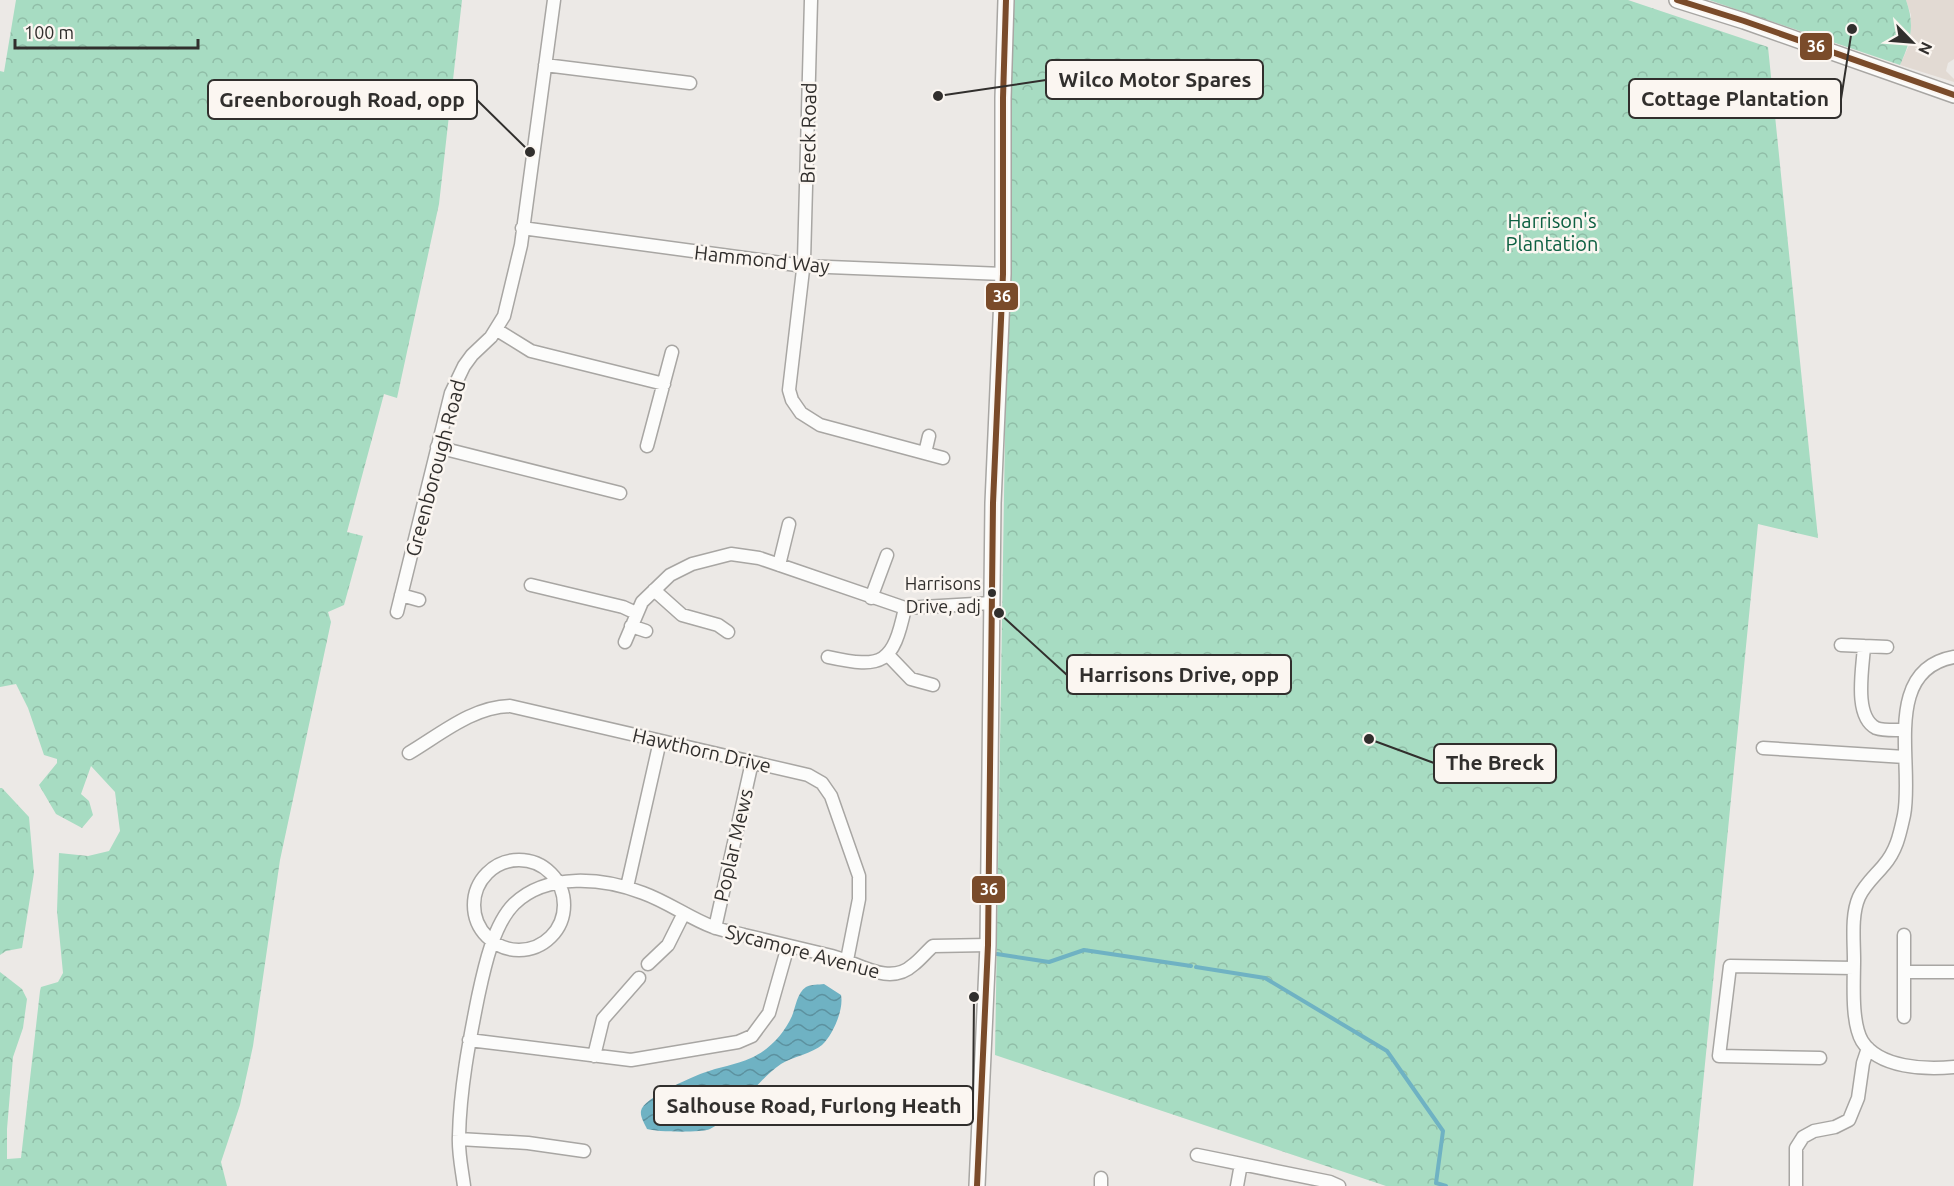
<svg xmlns="http://www.w3.org/2000/svg" width="1954" height="1186" font-family="Ubuntu,sans-serif">
<style>
.built{fill:#e2dad3}
.forest{fill:url(#forest-crowns)}
.water{fill:url(#water-waves)}
.lines{fill:none;stroke-linecap:round;stroke-linejoin:round}
.stream{stroke:#6fb2c3;stroke-width:4}
.minor-casing{stroke:#a8a6a3;stroke-width:15}
.tertiary-casing{stroke:#a8a6a3;stroke-width:18}
.minor{stroke:#fcfcfb;stroke-width:12}
.tertiary{stroke:#fcfcfb;stroke-width:15}
.bus-1-casing{stroke:#fbf6f1;stroke-width:10}
.bus-1{stroke:#7a4b2a;stroke-width:6}
.bus-dot{fill:#312f2d;stroke:#fbf6f1;stroke-width:2}
.labels{text-anchor:middle;dominant-baseline:central;stroke-width:5;stroke-linejoin:round;paint-order:stroke}
.bus-label{font-size:18px;fill:#312f2d;stroke:#fbf6f1;text-anchor:end}
.street-label{font-size:20px;fill:#312f2d;stroke:#fbf6f1}
.park-label{font-size:20px;fill:#0d6042;stroke:#fbf6f1}
.leader{fill:none;stroke:#312f2d;stroke-width:2}
.callout-dot{fill:#312f2d;stroke:#fbf6f1;stroke-width:2}
.callout{fill:#fbf6f1;stroke:#312f2d;stroke-width:2}
.callout-label{font-size:21px;text-anchor:middle;font-weight:bold;fill:#312f2d}
.line-badge{stroke:#fbf6f1;stroke-width:2}
.badge-label{font-size:16px;text-anchor:middle;font-weight:bold;fill:#fff}
</style>
<defs>
<pattern id="forest-crowns" width="20" height="18" patternUnits="userSpaceOnUse" patternTransform="scale(1.5)"><rect width="20" height="18" fill="#a7dcc2"/><path d="M2 6a3 3 0 1 1 6 0M12 15a3 3 0 1 1 6 0" fill="none" stroke="#90bda7"/></pattern>
<pattern id="water-waves" width="16" height="10" patternUnits="userSpaceOnUse" patternTransform="scale(1.5)"><rect width="16" height="10" fill="#6fb2c3"/><path d="M0 5q4-4 8 0t8 0" fill="none" stroke="#5c919f"/></pattern>
</defs>
<rect width="100%" height="100%" fill="#ece9e6"/>
<!-- built -->
<path class="built" d="M1906,0h48v59l-6,4 -2,8 8,8v3l-54,-17 10,-22 1,-28z"/>
<!-- forest -->
<path class="forest" d="M16,0h446l-23,204 -42,194 -13,-4 -37,138 16,4 -19,69 -16,7 3,10 -51,238 -27,186 -13,59 -19,57 6,24h-227v-214l22,17 5,10 -4,29 -10,29 -6,72v30l14,-1 19,-167 1,-4 17,-5 5,-9 -6,-62 2,-58 29,3 21,-5 11,-20 -5,-39 -24,-26 -10,28 8,7 4,14 -11,13 -26,-14 -17,-29 18,-22v-4l-13,-4 -16,-47 -12,-24 -16,3v-616l4,1z
M1012,0h616l140,47 50,491 -60,-14 -65,662h-307l-391,-131z
M1709,0h197c9,25 5,41 -6,65z
M0,788h2l27,29 5,56 -12,75 -16,3 -6,4z"/>
<!-- water -->
<path class="water" d="M824,984l17,11c3,14 -8,40 -19,50 -9,8 -30,12 -41,19 -27,18 -42,51 -71,65 -9,4 -54,3 -63,0 -2,-5 -7,-12 -6,-18 2,-13 49,-33 62,-38 16,-6 32,-8 48,-15 18,-8 33,-24 41,-42 4,-10 5,-23 14,-29 6,-3 12,-2 18,-3z"/>
<g class="lines">
<!-- stream -->
<path class="stream" d="M997,954l52,8 35,-12 107,16
M1196,967l69,11 122,73 56,80 -7,52 10,3"/>
<!-- minor casing -->
<g class="minor-casing">
<path id="minor" d="M811,0l-7,261 -15,129 3,10 9,13 19,12 123,33
M545,65l145,18
M522,228l282,38 199,8
M497,330l34,21 133,33
M647,446l25,-94
M437,447l183,46
M925,453l4,-17
M779,565l10,-41
M531,585l92,22 13,6
M654,590l28,25 36,10 10,7
M401,595l18,5
M871,598l16,-43
M397,612l54,-219 13,-27 8,-11 19,-18 13,-21 17,-71 33,-245
M631,626l15,5
M625,642l17,-40 28,-27 22,-11 39,-10 28,4 146,50 87,-5
M1841,645l46,2
M1864,646c-1,21 -11,70 12,82 8,3 20,2 29,2
M889,656l22,23 22,6
M828,657c55,12 65,7 77,-49
M1954,657c-73,13 -40,108 -50,158 -4,18 -7,35 -20,50 -8,10 -19,19 -25,32 -8,18 -5,43 -5,63 0,22 -3,62 8,81 17,27 64,29 92,26
M1763,748l142,9
M409,753c32,-19 63,-46 101,-47l298,69 14,8 9,13 28,80v23l-12,61
M474 905a45 45 0 1 1 90 0a45 45 0 1 1-90 0Z
M627,887l33,-146
M715,928l37,-166
M1904,935v37
M648,964l20,-19 16,-32
M1904,1017v-45h50
M469,1040l162,20 107,-18 14,-6 17,-23 19,-67
M594,1056l9,-37 36,-41
M1820,1058l-101,-2 11,-90 124,2
M459,1139l69,4 56,8
M1197,1155l133,27 9,4
M464,1186c-2,-16 -6,-34 -5,-50 1,-47 10,-94 19,-139 6,-28 15,-72 36,-93 33,-32 90,-26 129,-11 25,9 46,25 70,34 10,4 21,5 31,8 29,7 59,14 88,21 25,6 57,31 81,9 7,-5 13,-13 20,-19l55,-1
M1101,1186v-8
M1237,1186l4,-22
M1796,1186v-38l7,-11 11,-6 21,-4 14,-7 9,-22 5,-35 5,-15"/>
</g>
<!-- tertiary casing -->
<g class="tertiary-casing">
<path id="tertiary" d="M1677,0l67,21 210,74
M977,1186l11,-241 5,-442 10,-229v-176l3,-98"/>
</g>
<!-- minor -->
<use href="#minor" class="minor"/>
<!-- tertiary -->
<use href="#tertiary" class="tertiary"/>
<!-- bus-1 casing -->
<g class="bus-1-casing">
<path id="bus-1" d="M1677,0l67,21 210,74
M977,1186l11,-241 5,-442 10,-229v-176l3,-98"/>
</g>
<!-- bus-1 -->
<use href="#bus-1" class="bus-1"/>
</g>
<!-- markers -->
<circle class="bus-dot" cx="992" cy="593" r="5"/>
<g class="labels">
<!-- bus labels -->
<g class="bus-label">
<text x="981" y="583">Harrisons<tspan x="981" dy="23">Drive, adj</tspan></text>
</g>
<!-- street labels -->
<g class="street-label">
<text transform="translate(808 133) rotate(-89)">Breck Road</text>
<text transform="translate(762 259) rotate(6)">Hammond Way</text>
<text transform="translate(435 468) rotate(-75)">Greenborough Road</text>
<text transform="translate(702 750) rotate(13)">Hawthorn Drive</text>
<text transform="translate(733 845) rotate(-77)">Poplar Mews</text>
<text transform="translate(803 951) rotate(15)">Sycamore Avenue</text>
</g>
<!-- park labels -->
<g class="park-label">
<text x="1552" y="220">Harrison's<tspan x="1552" dy="23">Plantation</tspan></text>
</g>
</g>
<!-- callouts -->
<path class="leader" d="M938 96L1046 80M1852 29L1841 99M530 152L477 100M999 613L1067 675M1369 739L1434 763M974 997L973 1105"/>
<g class="callout-dot">
<circle cx="938" cy="96" r="6"/>
<circle cx="1852" cy="29" r="6"/>
<circle cx="530" cy="152" r="6"/>
<circle cx="999" cy="613" r="6"/>
<circle cx="1369" cy="739" r="6"/>
<circle cx="974" cy="997" r="6"/>
</g>
<g class="callout">
<rect x="1046" y="60" width="217" height="39" rx="6"/>
<rect x="1629" y="79" width="212" height="39" rx="6"/>
<rect x="208" y="80" width="269" height="39" rx="6"/>
<rect x="1067" y="655" width="224" height="39" rx="6"/>
<rect x="1434" y="744" width="122" height="39" rx="6"/>
<rect x="654" y="1086" width="319" height="39" rx="6"/>
</g>
<g class="callout-label">
<text x="1155" y="87">Wilco Motor Spares</text>
<text x="1735" y="106">Cottage Plantation</text>
<text x="342" y="107">Greenborough Road, opp</text>
<text x="1179" y="682">Harrisons Drive, opp</text>
<text x="1495" y="770">The Breck</text>
<text x="814" y="1113">Salhouse Road, Furlong Heath</text>
</g>
<g class="line-badge">
<rect x="1799" y="32" width="34" height="29" rx="6" fill="#7a4b2a"/>
<rect x="985" y="282" width="34" height="29" rx="6" fill="#7a4b2a"/>
<rect x="971" y="875" width="35" height="29" rx="6" fill="#7a4b2a"/>
</g>
<g class="badge-label">
<text x="1816" y="52">36</text>
<text x="1002" y="302">36</text>
<text x="989" y="895">36</text>
</g>
<!-- north arrow -->
<g transform="translate(1912 42) rotate(115)" stroke="#fbf6f1" stroke-width="4.5" paint-order="stroke">
<path d="M0-4.5L10 22L0 15L-10 22Z" fill="#312f2d"/>
<text y="-9" font-size="16" font-weight="bold" text-anchor="middle" fill="#312f2d">N</text>
</g>
<!-- scale -->
<path d="M15 39v9h183v-9" fill="none" stroke="#312f2d" stroke-width="3"/>
<text x="24" y="39" font-size="18" fill="#312f2d" stroke="#fbf6f1" stroke-width="4.5" paint-order="stroke">100 m</text>
</svg>
